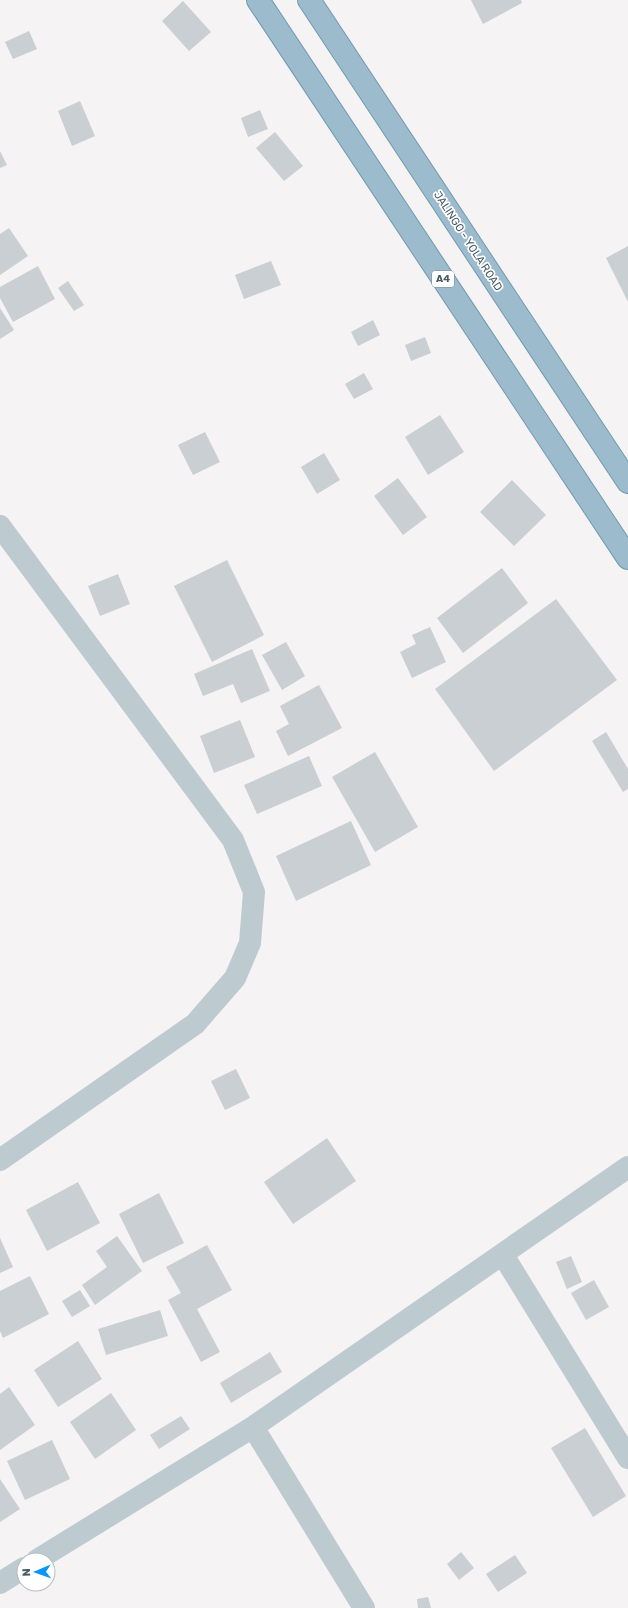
<svg xmlns="http://www.w3.org/2000/svg" width="628" height="1608" font-family="Rubik,sans-serif">
<style>
.building{fill:#c9cfd3}
.lines{fill:none;stroke-linecap:round;stroke-linejoin:round}
.trunk-casing{stroke:#729ab1;stroke-width:24}
.minor{stroke:#bdcad0;stroke-width:22}
.trunk{stroke:#9cbbcc;stroke-width:22}
.labels{text-anchor:middle;dominant-baseline:central;stroke-width:3.5;stroke-linejoin:round;paint-order:stroke}
.shield{fill:#fff;stroke:#7f8c92;stroke-width:1}
.shield-label{font-size:10px;font-weight:bold;fill:#485a63}
.street-label{font-size:11px;fill:#485a63;stroke:#fff}
</style>
<rect width="100%" height="100%" fill="#f5f3f3"/>
<!-- building -->
<path class="building" d="M471,0h50l1,3 -39,21z
M183,1l28,31 -22,19 -27,-30z
M29,31l8,18 -24,10 -8,-17z
M80,101l15,35 -23,10 -14,-35z
M260,110l8,19 -20,8 -7,-19z
M275,132l28,34 -19,15 -28,-33z
M0,151l7,14 -7,3z
M9,228l19,28 -28,19v-41z
M628,246v56l-22,-44z
M271,261l10,24 -37,14 -9,-24z
M38,266l17,33 -42,23 -13,-24v-11z
M68,281l16,24 -10,6 -16,-23z
M0,308l14,22 -14,9z
M373,320l7,15 -22,11 -7,-14z
M425,337l6,16 -20,8 -6,-16z
M364,373l9,16 -19,10 -9,-15z
M440,415l24,37 -36,23 -23,-38z
M205,432l15,30 -27,13 -15,-30z
M324,453l16,27 -23,14 -16,-27z
M398,478l29,39 -24,18 -29,-39z
M512,480l34,35 -32,31 -34,-34z
M227,560l37,75 -52,27 -38,-76z
M502,568l26,35 -65,50 -26,-35z
M118,574l12,30 -30,12 -12,-30z
M556,599l61,81 -123,91 -59,-82z
M430,627l16,35 -34,16 -12,-26 16,-8 -4,-9z
M286,642l19,34 -23,14 -20,-35z
M252,649l18,42 -29,12 -8,-19 -30,12 -9,-22z
M319,685l23,43 -54,28 -12,-25 13,-7 -9,-18z
M240,720l15,37 -41,16 -14,-37z
M606,732l22,37v20l-5,3 -31,-51z
M375,752l43,75 -43,25 -43,-75z
M309,756l13,30 -65,28 -13,-29z
M351,821l20,44 -75,36 -20,-45z
M236,1069l14,29 -25,12 -14,-29z
M327,1138l29,43 -63,43 -29,-42z
M78,1182l22,41 -53,28 -21,-41z
M159,1193l25,50 -41,20 -24,-49z
M117,1236l25,35 -47,34 -13,-20 25,-18 -11,-16z
M0,1238l13,29 -13,6z
M207,1245l25,45 -35,19 23,43 -19,10 -33,-62 13,-7 -15,-26z
M571,1256l11,26 -15,7 -11,-27z
M30,1276l19,38 -46,24 -3,-7v-40z
M594,1280l15,27 -23,13 -15,-27z
M80,1290l10,16 -18,11 -10,-16z
M160,1310l8,26 -62,19 -8,-26z
M78,1341l24,38 -44,28 -24,-37z
M270,1352l12,20 -51,31 -11,-20z
M9,1387l26,38 -35,25v-56z
M111,1393l25,37 -41,29 -25,-37z
M181,1416l9,13 -31,20 -9,-14z
M585,1428l41,68 -33,21 -42,-69z
M52,1440l18,39 -45,21 -18,-39z
M0,1479l20,30 -20,13z
M461,1552l13,16 -15,12 -12,-16z
M515,1555l12,18 -29,19 -12,-18z
M428,1597l3,11h-13l-1,-9z"/>
<g class="lines">
<!-- trunk casing -->
<g class="trunk-casing">
<path id="trunk" d="M258,0l370,558
M309,0l319,482"/>
</g>
<!-- minor -->
<path class="minor" d="M0,526l233,314 21,52 -4,51 -15,35 -40,46 -195,136
M503,1255l125,203
M253,1427l111,181
M37,1560l216,-133 375,-260
M0,1583l24,-15"/>
<!-- trunk -->
<use href="#trunk" class="trunk"/>
</g>
<g class="labels">
<!-- shield labels -->
<rect class="shield" x="432" y="271" width="22" height="16" rx="3"/>
<g class="shield-label">
<text x="443" y="279">A4</text>
</g>
<!-- street labels -->
<g class="street-label">
<text transform="translate(468 241) rotate(57)">JALINGO - YOLA ROAD</text>
</g>
</g>
<!-- north arrow -->
<g transform="translate(36 1572) rotate(268)"><circle r="19" fill="#ffffff" stroke="#b6bdc1"/>
<path d="M0-3L7 15L0 10L-7 15Z" fill="#0a96f8"/>
<text y="-6" font-size="11" font-weight="bold" text-anchor="middle" fill="#485a63">N</text>
</g>
</svg>
